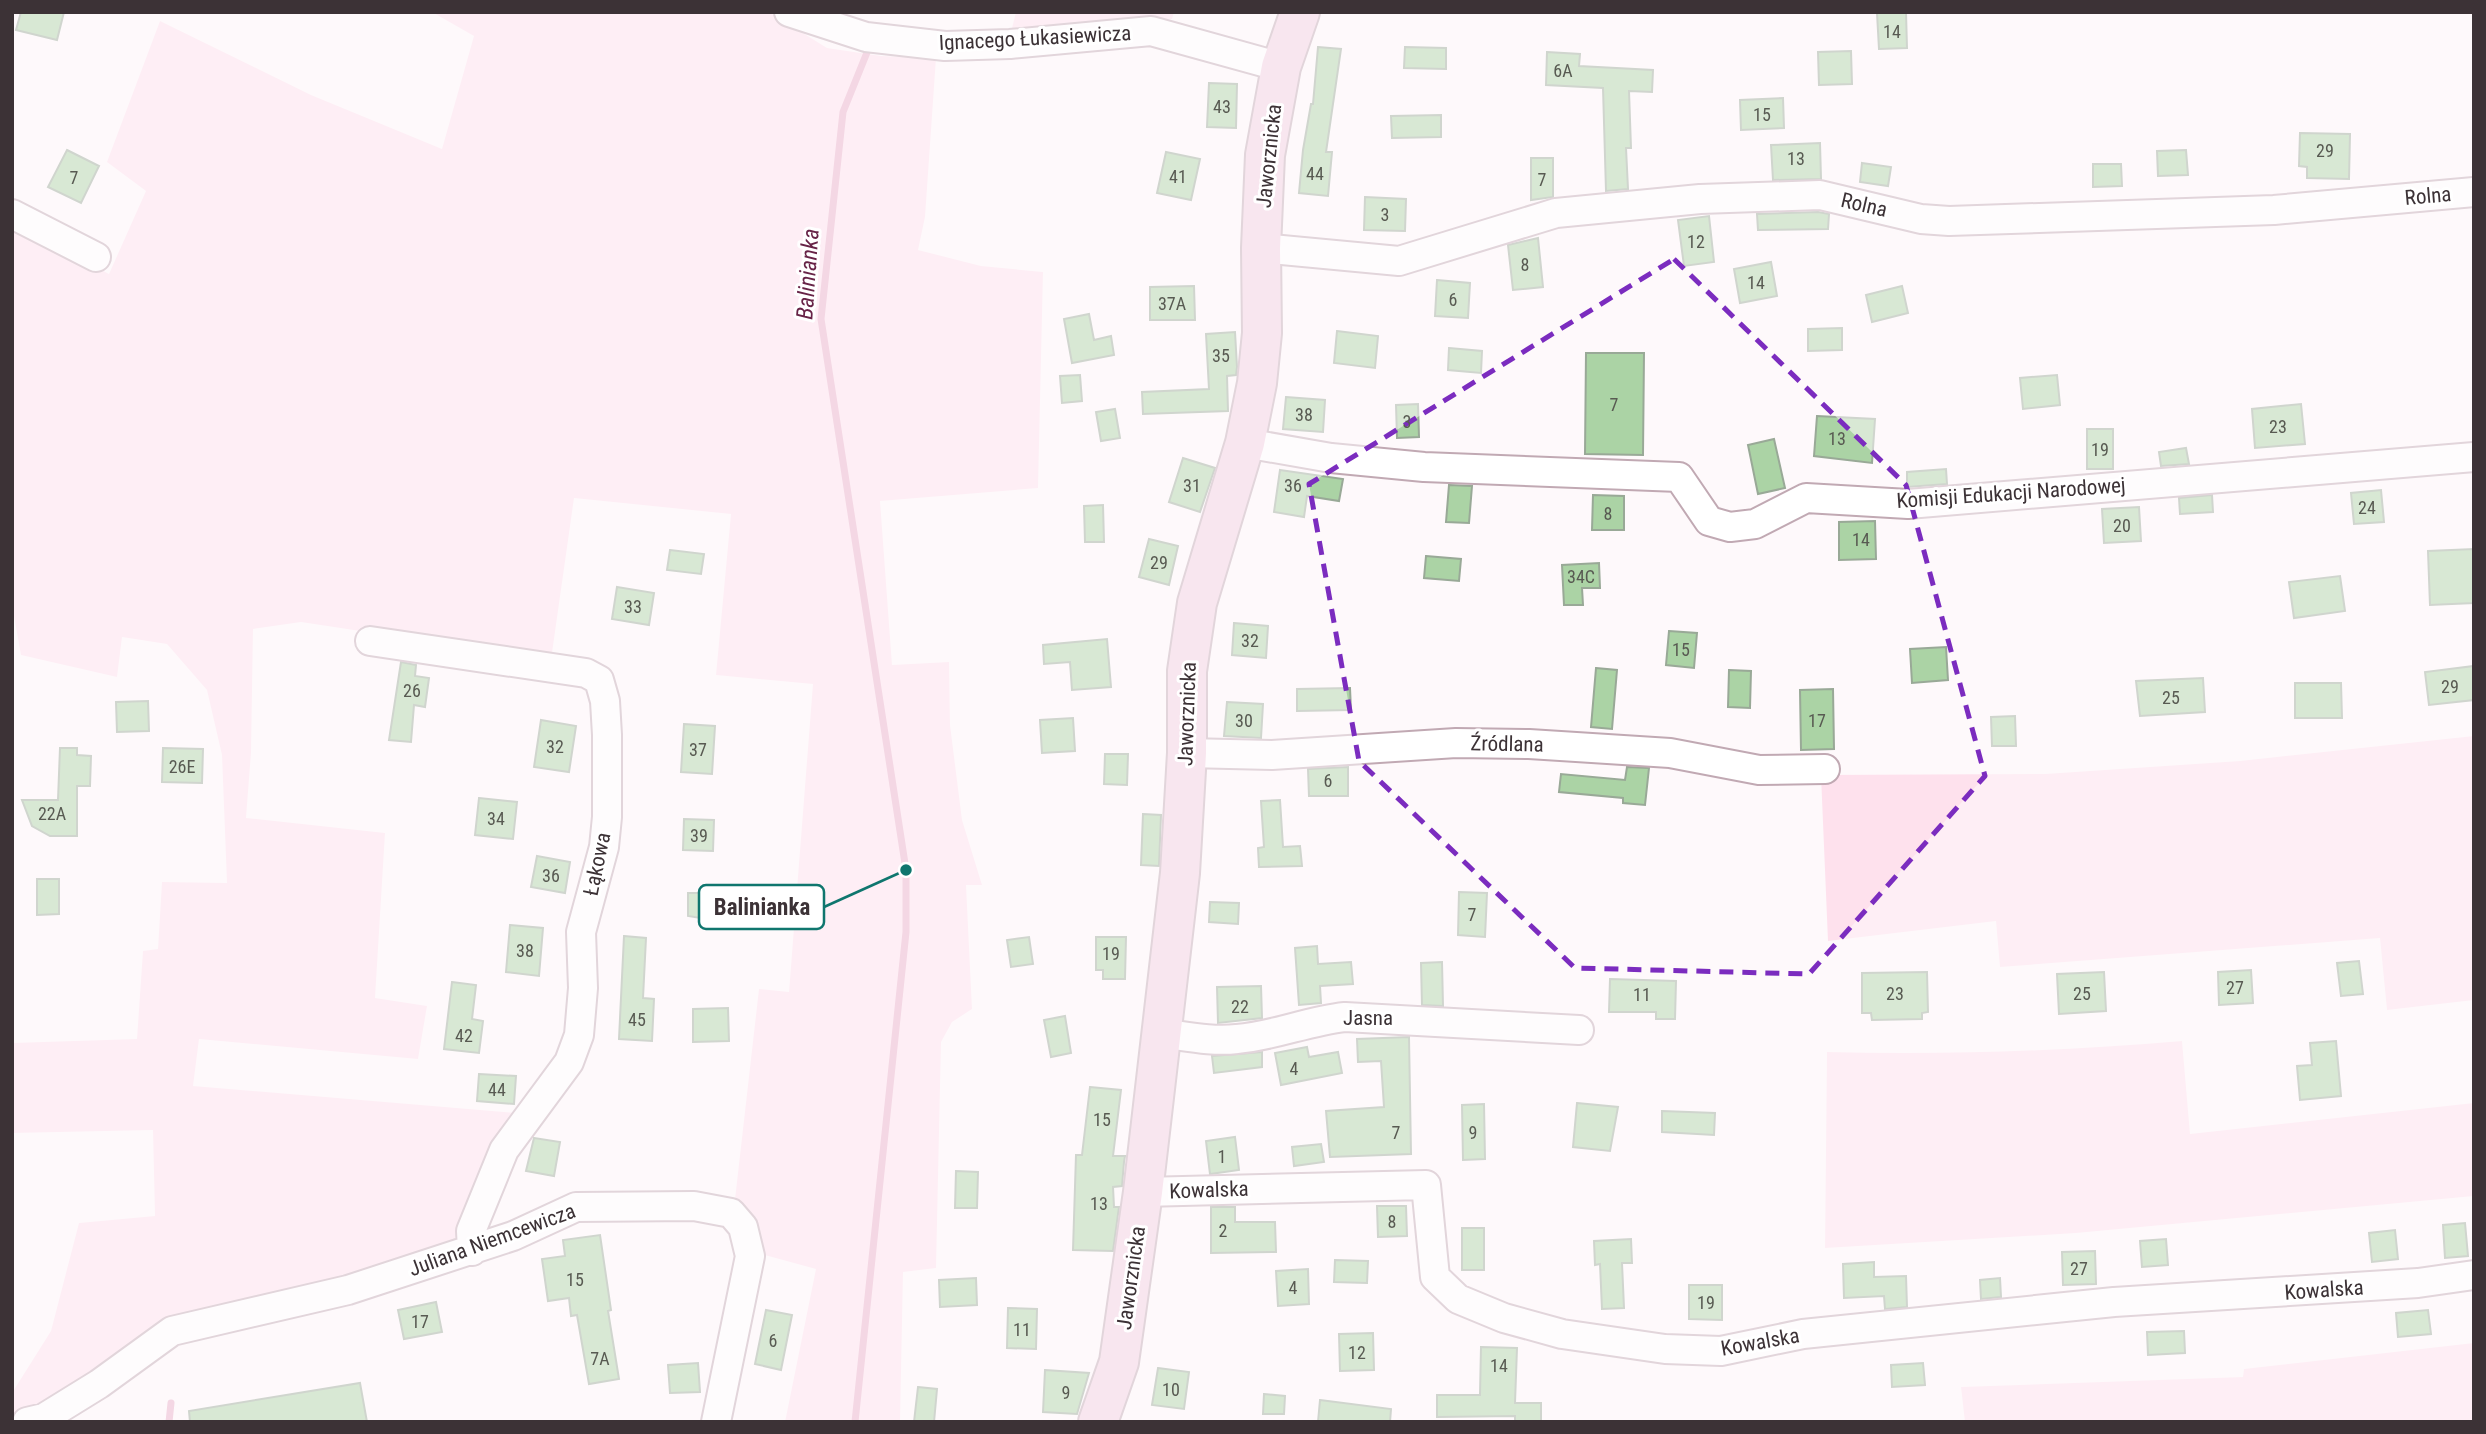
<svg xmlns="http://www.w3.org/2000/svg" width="2486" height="1434" font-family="'Roboto Condensed',sans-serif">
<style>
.green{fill:#fee1ed}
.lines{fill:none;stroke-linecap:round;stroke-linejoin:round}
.stream{stroke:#e8adc7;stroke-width:7}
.building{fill:#abd3a5;stroke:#99a997;stroke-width:2}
.street-casing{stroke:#c1a9b3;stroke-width:32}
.secondary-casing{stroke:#c1a9b3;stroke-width:42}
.street{stroke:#fff;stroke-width:28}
.secondary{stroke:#f2cfe0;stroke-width:38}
.marked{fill:none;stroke:#7b2cbf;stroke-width:5;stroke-dasharray:14 9;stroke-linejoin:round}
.labels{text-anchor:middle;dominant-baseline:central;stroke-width:6;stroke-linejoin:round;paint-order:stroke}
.number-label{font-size:18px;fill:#585a52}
.street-label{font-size:21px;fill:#3c3236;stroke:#fff}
.water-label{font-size:23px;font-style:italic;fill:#672347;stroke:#fff}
.leader{fill:none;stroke:#0f766e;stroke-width:2.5}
.callout-dot{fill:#0f766e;stroke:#fff;stroke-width:2.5}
.callout{fill:#fff;stroke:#0f766e;stroke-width:2.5}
.callout-label{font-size:23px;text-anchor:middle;font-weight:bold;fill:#3c3236}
</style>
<rect width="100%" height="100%" fill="#fef9fb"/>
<!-- green -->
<path class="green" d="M432,12h337l58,36 54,8 55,2 -11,159 -7,33 63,16 62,6 -5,216 -158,13 12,164 57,-3 1,63 12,95 20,65h-16l6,124 -20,13 -11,20 -5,226 -33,4 -3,150h-115l31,-153 -59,-16 -23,-45 25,-219 30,3 24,-308 -97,-9 15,-161 -157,-16 -23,162 -250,-38 -48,7 -2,124 -5,65 139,15 -10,165 52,8 -9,53 -219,-20 -6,47 323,27 -57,112 -8,26 -107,29 -119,25 -185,109 -28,3v-24l39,-62 28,-108 76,-7 -2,-86 -141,3v-90l125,-4 6,-88 15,-2 4,-67 65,1 -5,-128 -15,-65 -40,-46 -45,-7 -5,40 -96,-22 -9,-50v-382l97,51 37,-83 -39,-29 53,-141 151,74 131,54 32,-113z
M1016,12h158l-2,7 -160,9z
M2474,736v264l-87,10 -7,-72 -380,29 -4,-46 -168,20 -7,-166 224,-1 195,-13z
M2182,1041l8,93 284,-31v93l-398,37 -251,15 2,-196c119,3 237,-1 355,-11z
M2474,1343v79h-509l-4,-35 282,-10 1,-8z"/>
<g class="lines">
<!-- stream -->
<path class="stream" d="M169,1422l2,-19
M855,1422l51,-490v-62l-85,-551 22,-207 25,-62"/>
</g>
<!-- building -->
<path class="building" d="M21,12h43l-7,28 -41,-10z
M1906,12l1,36 -28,1 -2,-36z
M1318,47l23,2 -15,103h6l-4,44 -29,-3 4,-43 8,-46h2z
M1405,47l41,1v21l-42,-1z
M1851,51l1,33 -33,1 -1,-33z
M1547,52l33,2 -1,12 74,4 -1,22 -23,-1 2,57h-5l2,41 -22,2 -3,-103 -57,-3z
M1209,83l28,1 -1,44 -29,-1z
M1783,98l1,30 -43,2 -1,-30z
M1441,115v22l-49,1 -1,-22z
M2300,133l50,1 -1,45 -42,-1v-11l-8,-1z
M1820,143l1,36 -48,1 -2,-35z
M67,150l32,16 -18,37 -33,-16z
M2186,150l2,25 -30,1 -1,-25z
M1166,152l34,7 -9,41 -34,-7z
M1531,158h22v39l-22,3z
M1862,163l29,4 -3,19 -28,-4z
M2093,164h28l1,22 -29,1z
M1365,197l41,2 -1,32 -41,-1z
M1818,212l11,2 -1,15 -70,1 -1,-16z
M1709,216l5,46 -30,4 -6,-46z
M1538,238l5,49 -30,3 -5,-45z
M1771,262l6,34 -37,7 -6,-34z
M1437,280l33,3 -2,35 -33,-2z
M1194,286l1,34h-45v-33z
M1902,286l6,27 -36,9 -6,-27z
M1089,314l5,26 17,-4 3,19 -42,8 -8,-44z
M1842,328v22l-34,1v-22z
M1337,331l41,5 -3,32 -41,-5z
M1235,332l2,35 -1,8 -9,1 1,35 -85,3 -1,-22 67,-3 -3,-55z
M1449,348l33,3 -1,22 -33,-3z
M1586,353h58l-1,102 -58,-1z
M1080,375l2,26 -20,2 -2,-27z
M2057,375l3,30 -37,4 -3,-31z
M1286,397l39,3 -2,32 -40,-3z
M1418,404l1,33 -22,1 -1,-33z
M2301,404l4,40 -50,4 -3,-39z
M1115,409l5,29 -19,3 -5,-29z
M1817,416l58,3 -3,44 -58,-7z
M2087,429h26v40h-26z
M1774,439l11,49 -27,6 -10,-49z
M2186,448l3,16 -28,2 -2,-14z
M1183,458l32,10 -15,44 -31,-10z
M1946,469l1,15 -40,3v-15z
M1280,470l63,9 -4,22 -32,-5 -3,21 -30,-5z
M1449,485l23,1 -3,37 -23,-1z
M2381,490l3,32 -30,2 -3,-31z
M1593,495l31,1v34h-32z
M2212,495l1,17 -33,2 -1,-16z
M1103,505l1,37h-19l-1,-36z
M2139,507l2,34 -37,2 -2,-34z
M1875,521l1,38 -37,1v-38z
M1149,539l29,7 -9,39 -30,-8z
M2474,549v54l-44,2 -2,-54z
M670,550l34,4 -3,20 -34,-4z
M1426,556l35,3 -2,22 -35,-3z
M1599,563l1,25h-18l1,17h-19l-2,-40z
M2340,576l5,35 -51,7 -5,-36z
M617,587l37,6 -5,32 -37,-6z
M1234,623l34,3 -2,32 -34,-3z
M1669,631l28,2 -3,35 -28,-3z
M1107,639l4,48 -39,3 -2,-28 -26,2 -1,-19z
M1946,647l2,33 -36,3 -2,-34z
M401,662l15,3 -1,11 14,2 -4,29 -11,-2 -3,37 -22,-2z
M2474,666v34l-45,5 -4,-33z
M1596,668l21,2 -5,59 -21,-2z
M1729,670l22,1 -1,37 -22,-1z
M2203,678l2,34 -65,4 -4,-35z
M2295,683h46l1,35h-47z
M1350,688l1,22 -54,1v-22z
M1833,689l1,60 -33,1 -1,-60z
M148,701l1,30 -32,1 -1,-30z
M1227,702l36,2 -2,34 -37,-2z
M2015,716l1,30h-24l-1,-29z
M1073,718l2,33 -33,2 -2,-33z
M541,720l35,6 -7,46 -35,-5z
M684,724l31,2 -3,48 -31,-2z
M60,748h17v7l14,1 -1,30h-13v50h-27l-18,-10 -10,-26h36z
M163,748l40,1 -1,34 -40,-1z
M1105,754h23l-1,31 -23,-1z
M1348,767v29h-39l-1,-27z
M1627,767l22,1 -4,37 -22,-2v-5l-64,-6 2,-18 64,6z
M479,798l38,4 -4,37 -38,-4z
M1280,800l3,47 17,-1 2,20 -43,1 -1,-19 6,-1 -3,-46z
M1143,814l18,1 -2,51 -18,-1z
M684,819l30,1 -1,31 -30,-1z
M537,856l33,6 -5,31 -34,-6z
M37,879h22v35l-22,1z
M1459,892l28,1 -2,44 -27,-2z
M688,893h19v26l-19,-3z
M1210,902l29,1 -1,21 -29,-2z
M510,925l33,3 -4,48 -33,-4z
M624,936l22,2 -3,60 11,1 -2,42 -33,-2z
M1029,937l4,27 -22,3 -4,-27z
M1096,937h30l-1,42h-22v-9h-7z
M1317,946l1,18 33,-2 2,22 -33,2 1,17 -22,2 -4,-57z
M2359,961l4,33 -22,2 -4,-33z
M1442,962l1,44 -21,-1 -1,-42z
M2251,970l2,33 -34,2 -1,-33z
M1927,972l1,40 -6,1v6l-50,1 -1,-7h-9v-40z
M2104,972l2,39 -47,3 -2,-40z
M1610,979l66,2 -1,38h-19v-7h-47z
M452,982l24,3 -4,34 11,2 -4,32 -35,-4z
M1261,986l1,32 -44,5 -1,-36z
M728,1008l1,33 -36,1v-33z
M1065,1016l6,37 -20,4 -7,-37z
M1409,1037l2,117 -81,3 -4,-46 58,-4 -3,-46 -23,1 -1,-23z
M2336,1041l5,55 -41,4 -3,-34 15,-1 -2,-22z
M1307,1047l2,10 29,-5 4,21 -61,12 -6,-32z
M1262,1052v15l-48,6 -2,-17z
M479,1074l37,2 -2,28 -37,-3z
M1090,1087l31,3 -8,66h12l-1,6 -2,24 -9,1 1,20h5l-6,44 -40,-1 3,-95h6z
M1577,1103l41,4 -8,44 -37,-4z
M1484,1104l1,55 -22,1 -1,-55z
M1662,1111l53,2 -1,22 -52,-3z
M1235,1137l4,33 -29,4 -4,-33z
M534,1138l26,4 -6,34 -28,-5z
M1321,1144l3,18 -30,4 -2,-19z
M956,1171l22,1 -1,36h-22z
M1377,1206h29l1,30 -29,1z
M1211,1207h24v15h40l1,30 -65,1z
M2465,1223l3,33 -23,2 -2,-33z
M1462,1228h22v42h-22z
M2395,1230l3,29 -26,3 -3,-29z
M600,1235l11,75 -3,1 11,68 -30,5 -12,-69 -6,1 -2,-18 -21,3 -6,-42 23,-3 -2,-16z
M1631,1239l1,24h-10l2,45 -22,1 -2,-45 -5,1 -1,-24z
M2166,1239l2,26 -26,2 -2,-26z
M2095,1251l1,33 -33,1 -1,-33z
M1335,1260l33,1 -1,22 -33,-1z
M1874,1262v15l32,-1 1,31 -22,2 -1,-13 -40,2 -1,-34z
M1308,1269l1,35 -31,2 -2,-35z
M976,1278l1,27 -37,2 -1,-27z
M2000,1278l1,19 -20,2 -1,-19z
M1689,1285h33v35l-33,-1z
M436,1302l6,30 -38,7 -6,-29z
M1008,1308l29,1 -1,40 -29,-1z
M766,1310l26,5 -11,55 -26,-6z
M2428,1310l3,24 -33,3 -2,-24z
M2184,1331l1,22 -37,2 -1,-23z
M1373,1333l1,37 -34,1 -1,-37z
M1481,1347l36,1 -2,55h26v19h-26v-6l-78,1v-22h43z
M698,1363l2,29 -30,1 -2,-28z
M1923,1363l2,22 -33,2 -1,-22z
M1158,1368l31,4 -5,37 -32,-4z
M1045,1370l44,3 -12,41 -34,-2z
M360,1383l7,39h-177l-1,-11z
M918,1387l19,2 -3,33h-20z
M1264,1394l21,2 -1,18h-21z
M1320,1400l71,9 -1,13h-72z"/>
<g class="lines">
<!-- street casing -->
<g class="street-casing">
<path id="street" d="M789,12l77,25 79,9 65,-2 141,-13 130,36
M12,214l84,43
M1261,248l138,13 157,-48 144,-14 120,-4 101,24 28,2 325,-11 200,-18
M1245,443l86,15 93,9 255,10 30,44 21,6 25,-3 51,-26 102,6 566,-47
M370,641l216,32 13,7 6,21 2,34v82l-3,30 -23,85 2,56 -4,47 -10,27 -65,88 -33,81 1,20
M1187,753l85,2 184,-12 73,1 141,9 89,17 66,-1
M1159,1033c26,3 52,9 78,6 37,-3 71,-18 108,-22l234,13
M1143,1192l283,-7 9,92 23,22 46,19 58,16 103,15 56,2 82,-17 311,-32 304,-19 56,-8
M27,1422l17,-4 55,-34 73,-53 176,-41 165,-54 63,-29 118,-1 37,7 12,14 7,29 -34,166"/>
</g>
<!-- secondary casing -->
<g class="secondary-casing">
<path id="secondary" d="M1098,1422l21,-60 24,-170 37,-319 7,-120v-82l10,-68 48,-160 12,-60 5,-50 -1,-85 4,-93 16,-88 19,-55"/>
</g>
<!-- street -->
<use href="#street" class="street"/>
<!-- secondary -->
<use href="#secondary" class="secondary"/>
</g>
<!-- marked area -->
<path d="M0 0H2486V1434H0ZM1674,259l232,226 79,291 -176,198 -234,-6 -216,-207 -50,-277z" fill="#fef9fb" fill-opacity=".55" fill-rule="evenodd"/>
<path class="marked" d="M1674,259l232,226 79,291 -176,198 -234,-6 -216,-207 -50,-277z"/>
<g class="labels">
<!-- number labels -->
<g class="number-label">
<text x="1892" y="31">14</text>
<text x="1563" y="70">6A</text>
<text x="1222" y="106">43</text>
<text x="1762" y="114">15</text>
<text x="2325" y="150">29</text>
<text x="1796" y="158">13</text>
<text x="1315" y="173">44</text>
<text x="1178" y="176">41</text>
<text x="74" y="177">7</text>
<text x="1542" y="179">7</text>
<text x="1385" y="214">3</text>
<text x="1696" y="241">12</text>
<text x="1525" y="264">8</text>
<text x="1756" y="282">14</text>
<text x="1453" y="299">6</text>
<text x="1172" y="303">37A</text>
<text x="1221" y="355">35</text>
<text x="1614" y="404">7</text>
<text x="1304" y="414">38</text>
<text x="1407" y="421">3</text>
<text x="2278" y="426">23</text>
<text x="1837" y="438">13</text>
<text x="2100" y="449">19</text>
<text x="1192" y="485">31</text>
<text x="1293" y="485">36</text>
<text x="2367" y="507">24</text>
<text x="1608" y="513">8</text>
<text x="2122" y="525">20</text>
<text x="1861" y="539">14</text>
<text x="1159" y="562">29</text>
<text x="1581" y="576">34C</text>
<text x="633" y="606">33</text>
<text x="1250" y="640">32</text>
<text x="1681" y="649">15</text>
<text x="2450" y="686">29</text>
<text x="412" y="690">26</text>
<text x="2171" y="697">25</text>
<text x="1244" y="720">30</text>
<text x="1817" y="720">17</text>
<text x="555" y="746">32</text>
<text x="698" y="749">37</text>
<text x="182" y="766">26E</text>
<text x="1328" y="780">6</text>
<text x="52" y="813">22A</text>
<text x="496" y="818">34</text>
<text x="699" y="835">39</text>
<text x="551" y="875">36</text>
<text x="1472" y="914">7</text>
<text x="525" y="950">38</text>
<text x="1111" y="953">19</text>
<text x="2235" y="987">27</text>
<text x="1895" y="993">23</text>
<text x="2082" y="993">25</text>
<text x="1642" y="994">11</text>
<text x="1240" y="1006">22</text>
<text x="637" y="1019">45</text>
<text x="464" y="1035">42</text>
<text x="1294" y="1068">4</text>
<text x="497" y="1089">44</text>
<text x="1102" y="1119">15</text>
<text x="1396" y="1132">7</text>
<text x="1473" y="1132">9</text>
<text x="1222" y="1156">1</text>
<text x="1099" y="1203">13</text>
<text x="1392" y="1221">8</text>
<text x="1223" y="1230">2</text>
<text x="2079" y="1268">27</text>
<text x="575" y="1279">15</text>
<text x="1293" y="1287">4</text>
<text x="1706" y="1302">19</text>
<text x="420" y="1321">17</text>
<text x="1022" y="1329">11</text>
<text x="773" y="1340">6</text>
<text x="1357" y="1352">12</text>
<text x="600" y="1358">7A</text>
<text x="1499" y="1365">14</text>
<text x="1171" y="1389">10</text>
<text x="1066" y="1392">9</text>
</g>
<!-- street labels -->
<g class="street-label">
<text transform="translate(1035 38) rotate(-3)">Ignacego Łukasiewicza</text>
<text transform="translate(1269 156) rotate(-84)">Jaworznicka</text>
<text transform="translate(2428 196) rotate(-5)">Rolna</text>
<text transform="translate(1864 205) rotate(13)">Rolna</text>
<text transform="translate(2011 493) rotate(-4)">Komisji Edukacji Narodowej</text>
<text transform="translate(1187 714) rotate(-88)">Jaworznicka</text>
<text transform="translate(1507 744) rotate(1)">Źródlana</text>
<text transform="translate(597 864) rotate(-78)">Łąkowa</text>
<text x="1368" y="1018">Jasna</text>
<text transform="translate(1209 1190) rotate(-2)">Kowalska</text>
<text transform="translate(492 1240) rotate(-20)">Juliana Niemcewicza</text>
<text transform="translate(1131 1278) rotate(-82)">Jaworznicka</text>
<text transform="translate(2324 1290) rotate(-4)">Kowalska</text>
<text transform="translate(1760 1342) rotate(-10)">Kowalska</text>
</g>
<!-- water labels -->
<g class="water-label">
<text transform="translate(808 274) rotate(-86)">Balinianka</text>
</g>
</g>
<!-- callouts -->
<path class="leader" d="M906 870L824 907"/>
<circle class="callout-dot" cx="906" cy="870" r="7"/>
<rect class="callout" x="699" y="885" width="125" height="44" rx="7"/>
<g class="callout-label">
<text x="762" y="915">Balinianka</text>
</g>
<!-- border -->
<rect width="2486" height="1434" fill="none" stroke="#3c3236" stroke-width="28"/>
</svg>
